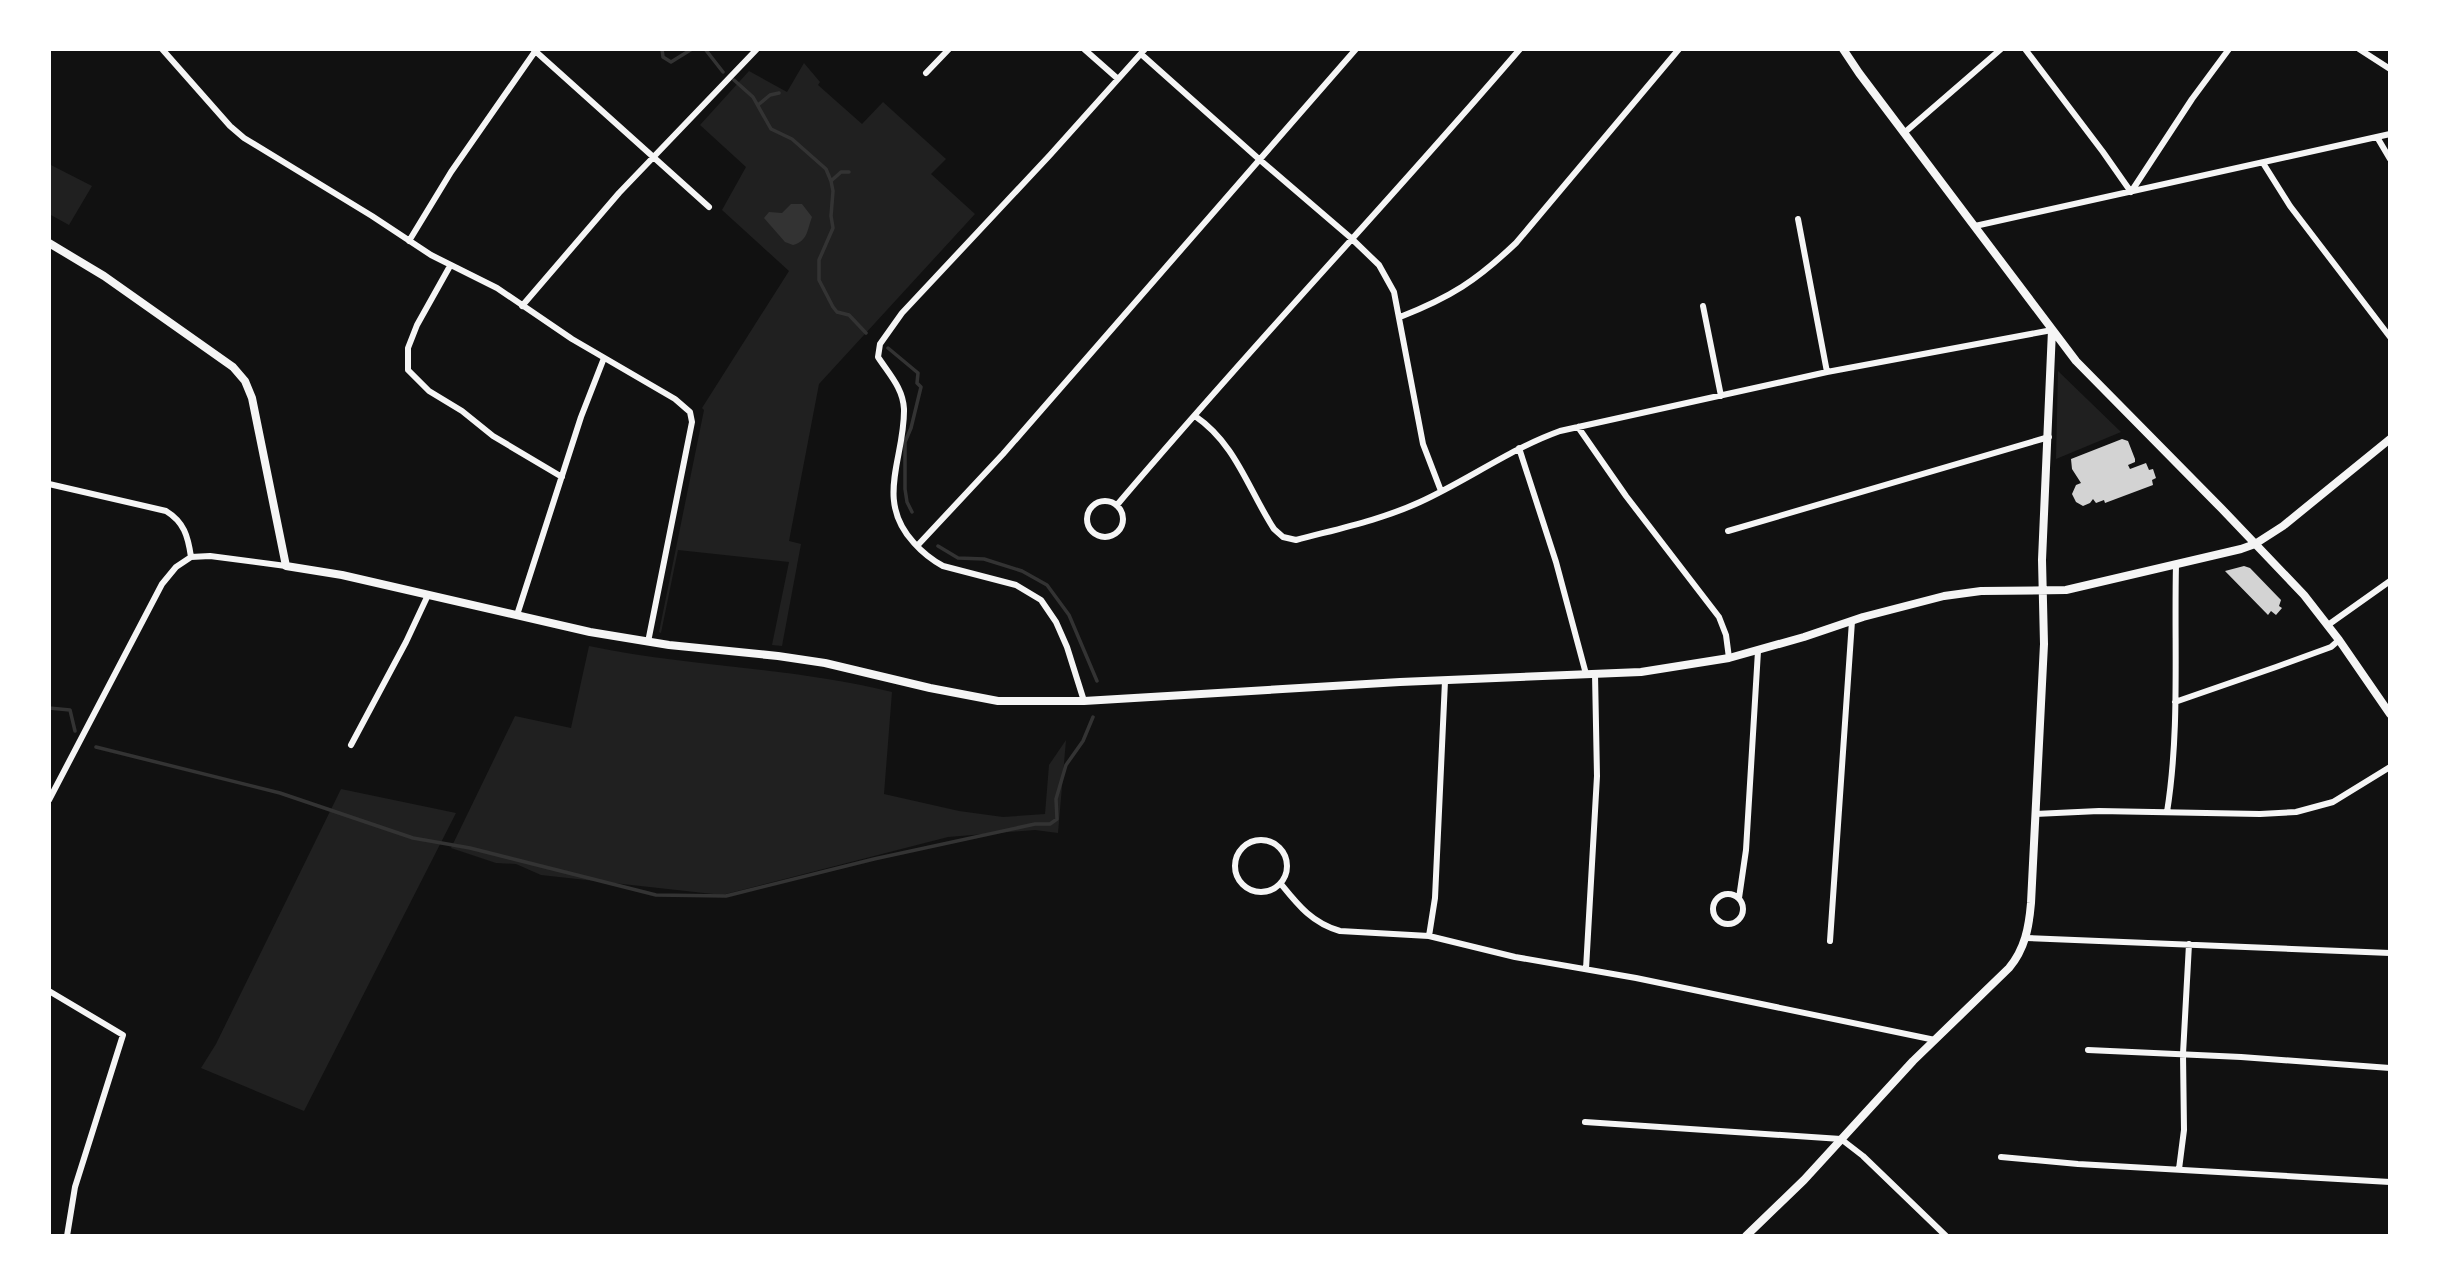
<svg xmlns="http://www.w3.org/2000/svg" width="2439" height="1285" font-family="Lora,serif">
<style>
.green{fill:#202020}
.water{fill:#333}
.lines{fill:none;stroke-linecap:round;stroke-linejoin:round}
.stream{stroke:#333;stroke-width:3.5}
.building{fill:#d3d3d3}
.minor{stroke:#f5f5f5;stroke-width:6}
.tertiary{stroke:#f5f5f5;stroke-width:8}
</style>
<rect width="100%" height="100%" fill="#111"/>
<!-- green -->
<path class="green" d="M804,63l16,19 -2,3 44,39 21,-22 63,57 -15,15 44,40 -156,170 -30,157 12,3 -19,102 -10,-1 17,-83 -111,-12 -17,83 -2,-1 45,-222 -2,-2 87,-137 -67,-61 24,-43 -46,-42 49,-54 38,21z
M49,164l43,22 -23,39 -20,-11z
M2058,371l63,61 -65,27z
M589,646c100,21 203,21 303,46l-8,102 75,17 44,6 42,-3 4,-49 17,-25 -8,93 -23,-3 -87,7 -226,58 -181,-20 -25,-11 -20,-1 -45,-15 64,-132 56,12z
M341,789l115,24 -152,298 -103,-43 15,-24z"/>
<!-- water -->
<path class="water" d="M791,204h11l10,13c-5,13 -4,24 -19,28l-8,-3 -21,-24 5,-6 13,1z"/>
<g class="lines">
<!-- stream -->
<path class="stream" d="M662,49l1,8 8,5 21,-13
M705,49l18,23
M734,80l19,17 18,32 21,10 34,30 5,12 2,10 -2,25 2,12 -14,32v20l14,27 4,5 12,3 17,18
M758,105l12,-10 9,-2
M831,181l10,-9h8
M888,348l30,25 -1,10 4,4 -10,41 -6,14v47l2,13 5,10
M938,546l20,12 26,1 38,12 25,14 22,30 28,66
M49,708l21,2 5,21
M96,747l184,46 133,45 57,10 186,47 70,1 148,-37 161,-35h15l7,-5 -1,-20 10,-34 17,-24 10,-24"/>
</g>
<!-- building -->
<path class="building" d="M2122,439l6,2 7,18v3l-7,3 2,4 16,-6 3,7 4,-1 3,9 -4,2 1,5 -48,18 -1,-3 -8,3 -3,-4 -3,4 -7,3 -7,-4 -4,-8 4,-9 5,-2 -9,-14 -1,-10z
M2244,566l6,2 31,32 -2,6 3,2 -6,7 -5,-4 -3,4 -43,-44z"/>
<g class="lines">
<!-- minor -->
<path class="minor" d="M162,49l68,77 14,12 128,78 59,39 66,33 75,51 103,60 15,13 2,10 -44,220
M533,49l176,158
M1084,49l34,30
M2025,49l78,103 28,40 61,-93 37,-50
M2359,49l31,20
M1141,54l119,106 91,78 28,27 15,27 29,152 18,47
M926,73l23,-24
M1904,133l97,-84
M2377,137l13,22
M2263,163l27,43 100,131
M1798,219l29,153
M1975,226l415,-92
M409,241l42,-69 85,-122
M450,266l-33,59 -9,23v22l21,21 33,20 31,25 69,41
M522,306l97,-113 138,-144
M1703,306l18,90
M1400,317c51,-20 76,-36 116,-74l163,-194
M1195,416c41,28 53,73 79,113l9,8 13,3c41,-11 85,-20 124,-38 48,-22 90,-53 140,-71l267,-59 225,-42
M1578,427l48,69 93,121 7,18 3,23
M1519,448l37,114 30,112
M49,484l117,27c18,11 22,25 25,46
M1087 519a18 18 0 1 1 36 0a18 18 0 1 1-36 0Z
M1117,505c131,-155 271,-302 403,-456
M1728,531l321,-94
M917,546l86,-92 353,-405
M191,557l19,-1 76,10
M517,615l64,-198 23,-59
M2328,625l62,-44
M1084,701l-17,-54 -11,-25 -15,-22 -25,-15 -73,-19c-11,-6 -21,-14 -29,-23 -40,-43 -9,-85 -10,-134 -1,-21 -15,-35 -26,-52l2,-13 22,-31 148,-158 95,-106
M2175,702l101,-35 55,-20 8,-7
M351,745l55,-103 22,-47
M49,800l113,-216 14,-17 15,-10
M2167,812c13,-81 7,-165 9,-247
M2035,814l64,-3 161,3 36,-2 37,-10 57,-35
M1235 866a26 26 0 1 1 52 0a26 26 0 1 1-52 0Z
M1281,884c17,21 31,39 59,47l89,5 86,21 121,21 299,62
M1713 909a15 15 0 1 1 30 0a15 15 0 1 1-30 0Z
M1739,898l7,-48 12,-199
M1429,936l6,-38 10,-217
M2026,938l364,15
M1830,941l22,-320
M1586,969l11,-193 -2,-102
M49,991l74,44 -48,152 -8,49
M2088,1050l153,7 149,11
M1585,1122l256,17 22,17 83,80
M2001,1157l77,7 312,18
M2179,1169l5,-39 -1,-76 6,-110"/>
<!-- tertiary -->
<path class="tertiary" d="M1843,49l16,24 217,288 145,147 83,87 35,45 51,74
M49,243l55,33 129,91 12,14 7,17 34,168 56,9 248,57 79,13 109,11 47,7 105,25 68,13h86l316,-19 241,-10 88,-14 75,-21 59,-20 81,-21 37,-5 85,-1 175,-41 14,-5 28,-18 107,-87
M1746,1236l58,-56 109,-119 96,-93c16,-19 20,-41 22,-65l13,-259 -2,-84 10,-230"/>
</g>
<!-- border -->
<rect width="2439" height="1285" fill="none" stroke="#ffffff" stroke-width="102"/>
</svg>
